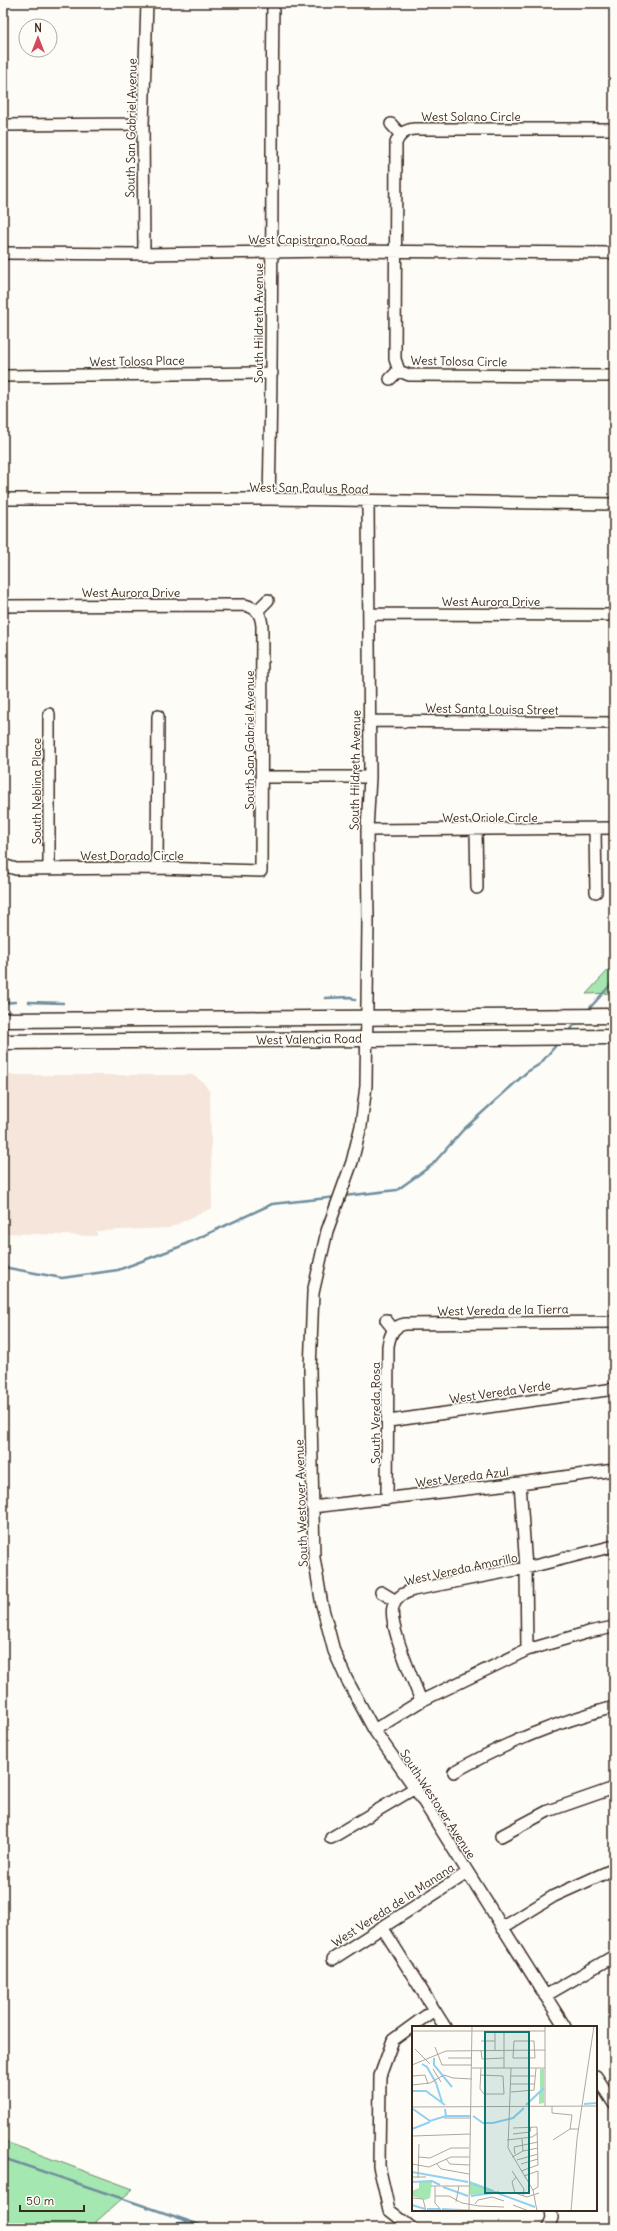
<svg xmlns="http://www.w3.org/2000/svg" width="617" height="2231" font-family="Delius,sans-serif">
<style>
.built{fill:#f5e5da}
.green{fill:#a5e7b0;stroke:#708867}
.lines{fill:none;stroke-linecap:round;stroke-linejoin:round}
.stream{stroke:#6f8e9d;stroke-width:2.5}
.minor-casing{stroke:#3b2a1e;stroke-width:14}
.major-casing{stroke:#3b2a1e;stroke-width:17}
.minor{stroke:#fdfcf7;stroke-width:11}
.major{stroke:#fdfcf7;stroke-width:14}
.labels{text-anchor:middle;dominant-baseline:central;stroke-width:3;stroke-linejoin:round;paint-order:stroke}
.street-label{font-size:12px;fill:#3b2a1e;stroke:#fdfcf7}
.inset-river{fill:none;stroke:#91d0f2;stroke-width:2}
.inset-road{fill:none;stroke:#afa8a0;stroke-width:1}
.view{fill:#0f766e;fill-opacity:0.15;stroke:#0f766e;stroke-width:2}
.inset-edge{fill:none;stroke:#3b2a1e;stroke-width:2}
</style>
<rect width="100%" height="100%" fill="#fdfcf7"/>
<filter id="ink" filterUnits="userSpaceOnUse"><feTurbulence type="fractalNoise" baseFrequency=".025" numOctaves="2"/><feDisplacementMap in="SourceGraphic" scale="8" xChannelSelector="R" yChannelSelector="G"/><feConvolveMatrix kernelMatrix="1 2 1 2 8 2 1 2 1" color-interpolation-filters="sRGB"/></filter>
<g filter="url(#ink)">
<!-- built -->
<path class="built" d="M3,1075h189l11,7 7,11 2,115 -43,20 -72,3v5l-94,-3z"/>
<!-- green -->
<path class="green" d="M614,964v29l-28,1z
M3,2141l130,48 -44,39h-86z"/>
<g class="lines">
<!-- stream -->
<path class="stream" d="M325,998l26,-1 4,3
M29,1002l34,1
M3,1003l12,-1
M587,1011l27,-30
M568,1032l9,-10
M344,1196l53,-6 35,-25 31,-35 64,-58 13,-8 18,-21
M3,1267l59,11 56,-8 61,-23 93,-43 65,-7
M3,2158l206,70
M142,2228l49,-6"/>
<!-- minor casing -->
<g class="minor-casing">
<path id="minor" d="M391,124l10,11
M3,125l140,-1
M614,129h-200c-9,1 -15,6 -18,14l-1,216 4,12 10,4 205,1
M3,253l141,1 190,-3 280,2
M144,254l-1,-130 4,-121
M3,376l269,-3
M390,379l9,-9
M3,499h266l345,5
M269,499c4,-165 2,-331 4,-496
M368,502l2,275 -3,53 1,91 -2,165 -5,40 -9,36 -25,69 -14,62 -3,77 4,188 8,47 12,46 12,27 28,52 41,58 150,239
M3,606l242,-1c12,3 16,9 17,21l-1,245 -104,-3 -141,1 -13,-4
M257,611l11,-11
M369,614l245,1
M369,721l245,2
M263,777h107
M595,829l1,63
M367,830l247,-2
M476,830l1,58
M49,868v-154
M157,868l1,-152
M386,1320l8,10
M389,1421l225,-32
M520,1483l6,85 1,82
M387,1499l1,-153c2,-11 5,-20 17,-22l209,-2
M312,1507l208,-24 94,-13
M381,1592l15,9
M421,1701c-7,-20 -33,-76 -28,-94 3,-10 11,-14 20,-17l113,-22 88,-22
M374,1730l47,-29 106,-51 62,-18 25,-5
M454,1772c54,-30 100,-49 160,-65
M501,1836l47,-25 66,-23
M331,1838l84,-50
M382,1927l63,100
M502,1928l52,-32 60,-27
M333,1959l134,-86
M545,1996l69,-40
M596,2076l18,28
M412,2228l-23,-18 -10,-44 1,-90 13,-36 41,-30
M548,2228l4,-10 -1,-8"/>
</g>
<!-- major casing -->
<g class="major-casing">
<path id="major" d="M3,1020l611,-4
M3,1042l611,-5"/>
</g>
<!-- minor -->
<use href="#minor" class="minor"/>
<!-- major -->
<use href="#major" class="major"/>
</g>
</g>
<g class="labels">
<!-- street labels -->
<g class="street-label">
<text x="471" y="116">West Solano Circle</text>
<text transform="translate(131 128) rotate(-89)">South San Gabriel Avenue</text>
<text x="308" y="239">West Capistrano Road</text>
<text transform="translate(258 323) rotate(-90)">South Hildreth Avenue</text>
<text transform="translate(137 361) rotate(-1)">West Tolosa Place</text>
<text transform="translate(459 361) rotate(1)">West Tolosa Circle</text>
<text transform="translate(309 488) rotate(1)">West San Paulus Road</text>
<text x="131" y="592">West Aurora Drive</text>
<text x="491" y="601">West Aurora Drive</text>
<text transform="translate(492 709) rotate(1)">West Santa Louisa Street</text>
<text transform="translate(249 740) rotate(-90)">South San Gabriel Avenue</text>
<text transform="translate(355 770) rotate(-89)">South Hildreth Avenue</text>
<text transform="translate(36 791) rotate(-90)">South Neblina Place</text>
<text x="490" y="817">West Oriole Circle</text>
<text x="132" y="855">West Dorado Circle</text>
<text transform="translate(309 1039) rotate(-1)">West Valencia Road</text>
<text transform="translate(503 1310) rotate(-1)">West Vereda de la Tierra</text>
<text transform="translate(500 1392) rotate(-8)">West Vereda Verde</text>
<text transform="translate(375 1413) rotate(-90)">South Vereda Rosa</text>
<text transform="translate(462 1477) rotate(-7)">West Vereda Azul</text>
<text transform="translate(301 1503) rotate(-92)">South Westover Avenue</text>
<text transform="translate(461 1569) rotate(-12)">West Vereda Amarillo</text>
<text transform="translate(438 1804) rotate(57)">South Westover Avenue</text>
<text transform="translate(393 1905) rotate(-33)">West Vereda de la Manana</text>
</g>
</g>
<!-- overview -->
<g transform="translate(412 2026)">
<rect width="185" height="185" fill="#fdfcf7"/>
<path d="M128,43h4v34l-5,1v-11l-12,10 13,-13zM7,155h13l-2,17 -5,2 -13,-4v-5l7,-3zM58,155l24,9 -5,3 -19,2z" fill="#a5e7b0"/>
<path class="inset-river" d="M22,32v7l18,22M10,38l5,3 9,16 6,19M0,65h14l19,14M172,78l13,-1M114,79l18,-17M1,83l17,12 16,-5M33,83l1,7h24M61,90l10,7h10l20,-5 11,-10M0,103l18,-7M0,146l56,10M0,156l20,-1 8,4M58,157l65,24M31,161l25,9M59,170l28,-4M0,179l13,4M15,183h13M30,183l37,2"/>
<path class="inset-road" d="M0,5h133M69,15h14M102,15h20l1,17h-22zM23,21l7,18h30M3,23l15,15M69,24l1,9 22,-1M83,24v-19M36,32h24M0,39l34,-14 99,-1M60,42h73M69,42l-1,21 4,5h20l-1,-18M92,42v-37M99,42l-3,80 25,42 4,21M21,43l8,13M68,49l23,1M0,50l13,-1 3,9M99,50h24M99,58h24M0,59l18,-2 14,-8 9,3 19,1M99,66l23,-2 2,-22M133,80v-80M140,80v7l20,2 -2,14M0,81l185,-1M32,92h27M101,102l24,-1M101,108l17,-2 1,-5M1,110l57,-2M110,113l1,12M95,114l25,-3 6,-4M141,114l17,-11h8M103,128l-1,-7 24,-5M7,131l11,1 21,-10h18M100,131l11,-6 15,-3M34,133l4,5 19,1M105,134l21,-6M0,138l17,3 22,-10h18M25,138l4,5 28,5M109,138l17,-5M100,145l12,18 -1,7M109,145l17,-6 -1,-38M112,150l14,-5M0,151h14M104,151l-4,5 3,11 12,4 12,-4M6,152l1,-34M19,160h38M23,160v17l7,8M121,164l5,-3v-16M23,170h14l13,7 17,3 25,1M0,172l11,1 3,12M44,176l3,-16M63,178l3,-4 14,-3 12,4M101,179l16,6M57,185l3,-185M159,185l6,-72 17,-113"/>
<path class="view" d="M73,6h44v161h-44z"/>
<rect width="185" height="185" class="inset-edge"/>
</g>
<!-- margin -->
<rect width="617" height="2231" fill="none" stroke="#fdfcf7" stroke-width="16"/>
<rect x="8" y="8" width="601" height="2215" fill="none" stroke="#3b2a1e" stroke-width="1.5" filter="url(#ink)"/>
<!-- north arrow -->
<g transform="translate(38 38)"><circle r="19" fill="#fdfcf7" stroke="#afa8a0"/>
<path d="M0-3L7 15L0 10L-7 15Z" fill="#d1495b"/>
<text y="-6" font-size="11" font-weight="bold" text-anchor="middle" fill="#3b2a1e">N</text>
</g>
<!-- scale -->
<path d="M20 2205v6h64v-6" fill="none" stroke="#3b2a1e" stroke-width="2"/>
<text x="26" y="2205" font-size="12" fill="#3b2a1e" stroke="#fdfcf7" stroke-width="3" paint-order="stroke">50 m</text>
</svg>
